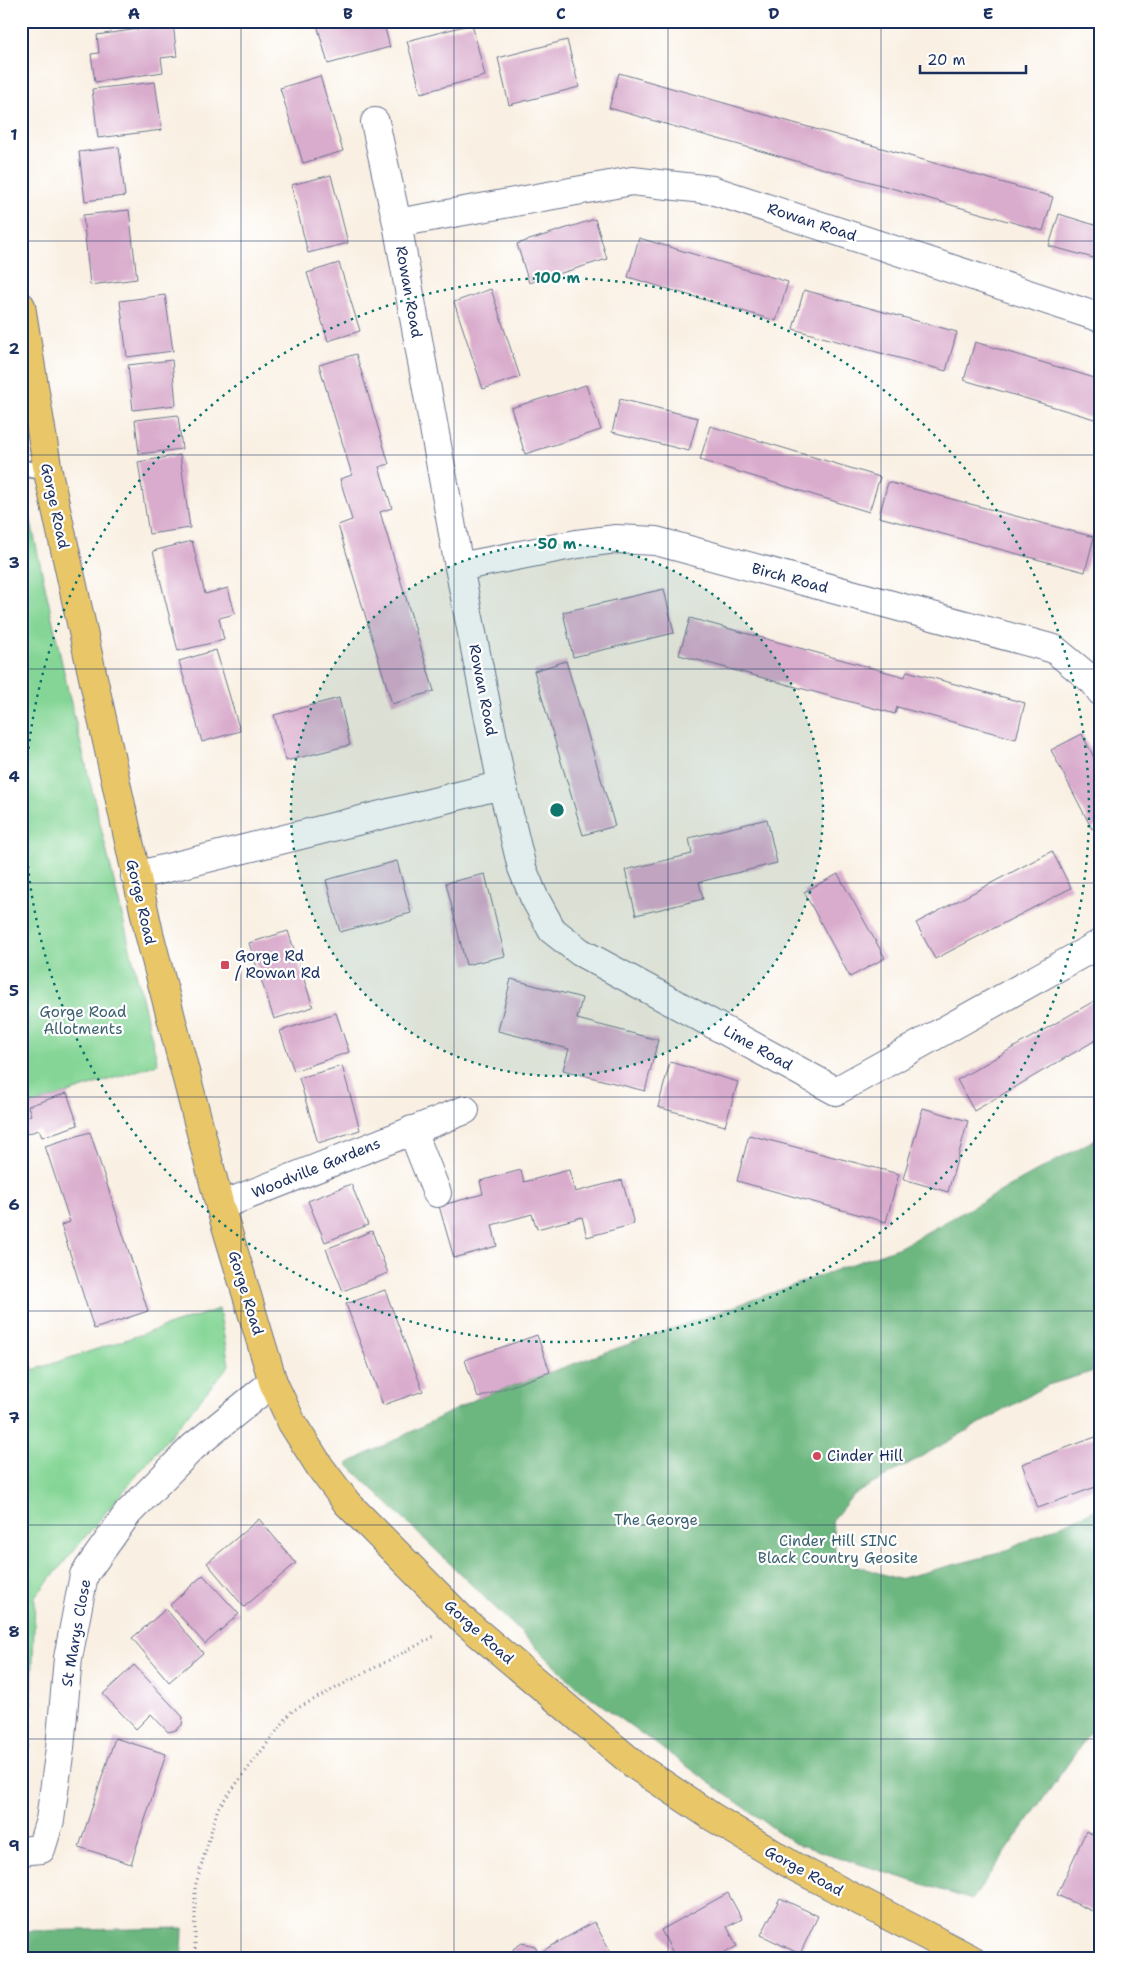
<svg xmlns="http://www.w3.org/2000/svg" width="1122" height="1980" font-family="'Shantell Sans',sans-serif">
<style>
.green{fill:#85d696;stroke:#50827a}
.forest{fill:#6cb77f;stroke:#44736e}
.building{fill:#d9abcc}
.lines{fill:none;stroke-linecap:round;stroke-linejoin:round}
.service-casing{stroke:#69738d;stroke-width:18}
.minor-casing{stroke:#69738d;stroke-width:30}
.primary-casing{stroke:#69738d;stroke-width:30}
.path{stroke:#69738d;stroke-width:3;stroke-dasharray:1 4;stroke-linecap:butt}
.service{stroke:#fff;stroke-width:15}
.minor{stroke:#fff;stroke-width:28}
.primary{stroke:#e9c769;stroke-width:28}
.grid{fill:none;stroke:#1b2f5e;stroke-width:1;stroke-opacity:0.55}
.ring{fill:none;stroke:#0f766e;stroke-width:2.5;stroke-dasharray:2.5 5}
.poi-dot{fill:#d1495b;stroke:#fff;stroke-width:2}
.labels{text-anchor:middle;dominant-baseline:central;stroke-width:4.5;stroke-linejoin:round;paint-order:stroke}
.street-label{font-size:15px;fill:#1b2f5e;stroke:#fff}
.poi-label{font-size:15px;fill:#1b2f5e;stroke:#fff;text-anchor:start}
.park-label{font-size:15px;fill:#3b616f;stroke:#fff}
.centre{fill:#0f766e;stroke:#fff;stroke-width:2.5}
.ring-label{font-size:15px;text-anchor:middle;font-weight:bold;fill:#0f766e;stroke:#fff;stroke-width:4.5;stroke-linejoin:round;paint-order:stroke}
.neatline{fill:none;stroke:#1b2f5e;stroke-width:2}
.grid-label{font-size:16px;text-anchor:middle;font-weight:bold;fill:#1b2f5e}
</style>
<rect width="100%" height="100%" fill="#fff"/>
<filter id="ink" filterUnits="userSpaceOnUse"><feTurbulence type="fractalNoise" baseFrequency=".02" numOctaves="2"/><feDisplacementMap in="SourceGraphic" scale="10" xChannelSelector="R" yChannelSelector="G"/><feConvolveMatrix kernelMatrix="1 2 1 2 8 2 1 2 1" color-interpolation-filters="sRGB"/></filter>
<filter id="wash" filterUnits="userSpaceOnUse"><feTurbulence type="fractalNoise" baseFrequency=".0096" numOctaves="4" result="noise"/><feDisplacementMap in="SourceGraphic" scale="20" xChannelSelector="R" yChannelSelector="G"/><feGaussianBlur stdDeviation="1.12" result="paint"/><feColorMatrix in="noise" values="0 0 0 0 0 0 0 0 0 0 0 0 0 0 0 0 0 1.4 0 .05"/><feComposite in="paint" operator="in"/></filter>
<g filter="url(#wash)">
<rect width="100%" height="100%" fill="#f9f0e3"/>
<!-- green -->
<path class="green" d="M21,477l48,218 89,369 -137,44z
M219,1309l10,56 -194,232 -5,149 -9,22v-436l12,38z"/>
<!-- forest -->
<path class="forest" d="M1101,1136v233l-53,16 -195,110 -21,26 4,38 62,20 102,-26 101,-46v210l-129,183 -178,-57 -216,-155 -231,-224 131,-66 422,-151z
M183,1928l-1,31h-161v-28z"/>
<g id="blocks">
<!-- building -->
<path class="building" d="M316,21h67l7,26 -62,17z
M173,24l4,32 -16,2 2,14 -68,10 -4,-28 8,-1 -2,-18z
M472,24l13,52 -64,17 -14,-52z
M567,40l12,47 -70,18 -11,-47z
M619,73l434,124 -10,34 -434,-123z
M320,76l23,75 -40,12 -23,-75z
M155,82l7,48 -64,8 -6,-49z
M119,147l6,49 -40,5 -6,-49z
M331,175l17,68 -40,10 -17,-68z
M129,210l8,69 -47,6 -7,-70z
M1059,214l42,13v33l-52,-14z
M595,219l12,40 -78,24 -12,-39z
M639,238l149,44 -12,39 -148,-44z
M339,263l21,68 -32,10 -21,-68z
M491,289l29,88 -37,12 -29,-87z
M804,290l153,42 -11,39 -153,-42z
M165,295l8,56 -46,6 -7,-56z
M975,342l126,38v41l-137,-41z
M356,354l33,110 -10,3 13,41 -12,4 54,179 -42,13 -54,-179 14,-5 -12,-41 12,-4 -33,-110z
M172,360l4,45 -43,5 -5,-45z
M586,385l15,45 -76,24 -14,-46z
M620,399l78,19 -9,33 -77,-19z
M178,415l4,34 -43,5 -4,-34z
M710,426l170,51 -11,35 -169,-52z
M180,455l10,73 -41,6 -11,-72z
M888,482l206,55 -9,35 -206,-55z
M192,541l13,53 23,-6 7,26 -16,4 5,22 -46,11 -25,-100z
M664,589l10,44 -101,24 -10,-45z
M690,618l215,59 2,-6 118,32 -9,36 -119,-32 -2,7 -216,-59z
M216,650l24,81 -38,11 -23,-81z
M566,661l49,165 -32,9 -49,-164z
M339,698l11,47 -64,16 -12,-46z
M1082,734l19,37v53l-9,5 -41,-79z
M767,819l10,44 -78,19 4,17 -67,16 -11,-45 67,-16 -3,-16z
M1052,851l19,37 -136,71 -19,-36z
M397,861l14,52 -71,19 -14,-52z
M485,874l20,82 -39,9 -20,-82z
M838,874l47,84 -35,19 -46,-85z
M288,931l25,76 -39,12 -25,-76z
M511,979l71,19 -5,21 81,21 -13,51 -82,-21 6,-21 -71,-18z
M1101,997v40l-127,74 -17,-31z
M336,1013l13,39 -55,19 -14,-40z
M670,1062l68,20 -13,44 -67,-19z
M342,1066l18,64 -42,13 -19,-65z
M67,1093l11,32 -36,12 -3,-7 -13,4h-5v-16l10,-3 -3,-9z
M923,1108l45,13 -20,71 -45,-13z
M90,1132l58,179 -54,18 -33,-104 9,-3 -25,-76z
M749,1135l150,39 -13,48 -149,-41z
M521,1170l3,12 45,-12 6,22 47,-12 12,44 -47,13 -5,-20 -45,12 -5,-15 -40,11 5,21 -43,12 -15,-52 44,-12 -3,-13z
M351,1184l17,41 -43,17 -17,-41z
M372,1231l16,42 -45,18 -17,-42z
M385,1290l38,101 -40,14 -37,-101z
M537,1335l13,37 -72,26 -13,-38z
M1101,1435v50l-63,23 -16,-44z
M259,1519l37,44 -52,44 -37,-44z
M203,1575l36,39 -34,30 -35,-39z
M166,1609l37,44 -34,29 -37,-44z
M134,1665l49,52 -1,8 -6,5 -8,2 -17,-18 -15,15 -33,-35z
M115,1738l51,16 -35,110 -52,-17z
M1086,1831l15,7v77l-44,-20z
M728,1893l14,26 -15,8 10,19 -23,13h-38l-15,-29z
M780,1898l38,18 -18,38 -39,-19z
M594,1922l21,37 -102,-1v-9l9,-6 13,3 4,7z"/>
</g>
</g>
<g filter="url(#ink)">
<use href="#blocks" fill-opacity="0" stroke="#69738d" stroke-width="1"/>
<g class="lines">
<!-- service casing -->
<g class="service-casing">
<path id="service" d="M21,468l27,4"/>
</g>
<!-- minor casing -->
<g class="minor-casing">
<path id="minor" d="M375,122l22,101 62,344 43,218 20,83 12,29 18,33 28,22 256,139 265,-148
M397,223l235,-42 80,9 389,128
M459,567l118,-23 39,-5 40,2 398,108 40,33 7,10
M135,876l367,-91
M412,1130l25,63
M220,1206l245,-96
M21,1851l20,-2 9,-29 10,-72 8,-90 16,-83 44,-62 65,-66 80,-65"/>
</g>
<!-- primary casing -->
<g class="primary-casing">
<path id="primary" d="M21,306l27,166 101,461 71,273 53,176 19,41 28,44 27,36 117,118 172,145 75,50 84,51 176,92"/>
</g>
<!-- path -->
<path class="path" d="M195,1959v-72l23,-79 74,-97 143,-75"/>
<!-- service -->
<use href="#service" class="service"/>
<!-- minor -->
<use href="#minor" class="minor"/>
<!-- primary -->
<use href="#primary" class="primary"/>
</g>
</g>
<!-- grid -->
<path class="grid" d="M241,21v1938M454,21v1938M668,21v1938M881,21v1938M21,241h1080M21,455h1080M21,669h1080M21,883h1080M21,1097h1080M21,1311h1080M21,1525h1080M21,1739h1080"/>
<!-- distance rings -->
<circle cx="557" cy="810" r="266" fill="#0f766e" fill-opacity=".12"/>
<g class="ring">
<circle cx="557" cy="810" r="266"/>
<circle cx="557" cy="810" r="532"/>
</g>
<!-- markers -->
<g class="poi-dot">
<rect x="220" y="960" width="10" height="10" rx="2.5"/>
<circle cx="817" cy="1456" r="5"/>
</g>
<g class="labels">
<!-- street labels -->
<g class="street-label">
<text transform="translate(812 222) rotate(18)">Rowan Road</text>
<text transform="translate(409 292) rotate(80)">Rowan Road</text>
<text transform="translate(55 506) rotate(78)">Gorge Road</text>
<text transform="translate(790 578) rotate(15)">Birch Road</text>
<text transform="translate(483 690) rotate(79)">Rowan Road</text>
<text transform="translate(141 902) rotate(77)">Gorge Road</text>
<text transform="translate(758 1048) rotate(29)">Lime Road</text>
<text transform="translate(316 1168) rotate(-22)">Woodville Gardens</text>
<text transform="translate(246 1293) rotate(73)">Gorge Road</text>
<text transform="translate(479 1632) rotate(42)">Gorge Road</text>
<text transform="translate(76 1633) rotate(-80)">St Marys Close</text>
<text transform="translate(804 1871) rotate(29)">Gorge Road</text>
</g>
<!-- poi labels -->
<g class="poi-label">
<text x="235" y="956">Gorge Rd<tspan x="235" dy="17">/ Rowan Rd</tspan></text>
<text x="827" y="1456">Cinder Hill</text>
</g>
<!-- park labels -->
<g class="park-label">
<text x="83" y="1012">Gorge Road<tspan x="83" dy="17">Allotments</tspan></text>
<text x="656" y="1520">The George</text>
<text x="838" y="1541">Cinder Hill SINC<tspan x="838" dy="17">Black Country Geosite</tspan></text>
</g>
</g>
<circle cx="557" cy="810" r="8" class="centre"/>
<g class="ring-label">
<text x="557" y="283">100 m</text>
<text x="557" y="549">50 m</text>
</g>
<!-- margin -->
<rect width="1122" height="1980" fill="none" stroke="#fff" stroke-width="55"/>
<!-- scale -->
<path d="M920 65v8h106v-8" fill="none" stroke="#1b2f5e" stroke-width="2.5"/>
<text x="927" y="65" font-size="15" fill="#1b2f5e" stroke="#ffffff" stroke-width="4" paint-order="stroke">20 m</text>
<rect x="28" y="28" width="1066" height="1924" class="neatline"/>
<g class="grid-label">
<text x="134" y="19">A</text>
<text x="348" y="19">B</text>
<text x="561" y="19">C</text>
<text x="774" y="19">D</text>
<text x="988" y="19">E</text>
<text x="14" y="140">1</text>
<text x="14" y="354">2</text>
<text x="14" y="568">3</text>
<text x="14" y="782">4</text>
<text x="14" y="996">5</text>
<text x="14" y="1210">6</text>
<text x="14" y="1423">7</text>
<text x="14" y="1637">8</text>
<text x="14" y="1851">9</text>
</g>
</svg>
